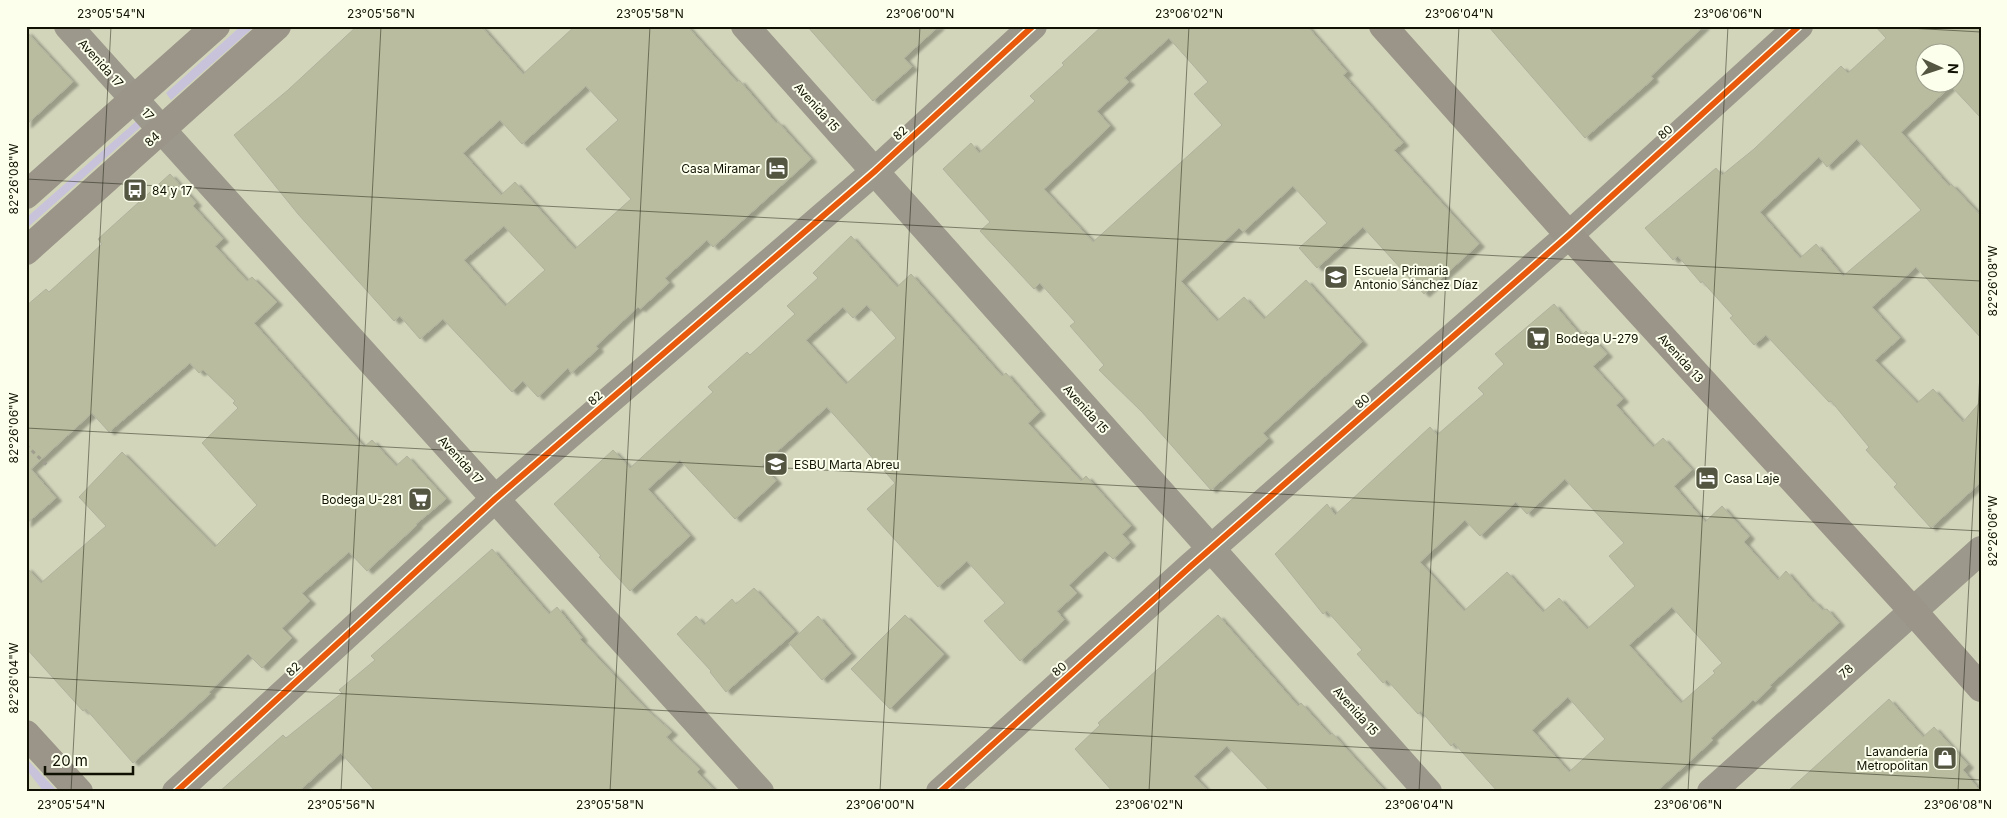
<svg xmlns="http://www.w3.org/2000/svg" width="2007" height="818" font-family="Inter,sans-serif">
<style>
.green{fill:#c9c2db}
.building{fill:#b9bc9e;stroke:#b0b29d;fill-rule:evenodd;filter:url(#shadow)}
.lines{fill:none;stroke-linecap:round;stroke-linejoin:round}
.path{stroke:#9f9e90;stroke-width:3;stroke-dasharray:4 4;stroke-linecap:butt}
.street{stroke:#9c988c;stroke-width:28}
.secondary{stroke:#9a9588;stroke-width:28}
.cycleway-casing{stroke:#fcffeb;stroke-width:9}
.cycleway{stroke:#e8590c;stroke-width:6}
.ticks{fill:none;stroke:#101102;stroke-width:1;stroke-opacity:0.45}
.labels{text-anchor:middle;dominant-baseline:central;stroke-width:4;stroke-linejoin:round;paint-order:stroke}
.street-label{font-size:12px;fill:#101102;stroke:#fcffeb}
.poi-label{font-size:12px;fill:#101102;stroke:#fcffeb;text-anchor:start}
.neatline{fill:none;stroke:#101102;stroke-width:2}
.ticks-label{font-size:12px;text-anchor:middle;fill:#101102}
</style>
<defs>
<filter id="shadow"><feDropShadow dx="5.5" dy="3" stdDeviation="1" flood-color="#0004"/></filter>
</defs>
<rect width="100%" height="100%" fill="#d2d5ba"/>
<!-- green -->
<path class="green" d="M241,26h14l-84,74 -5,-7z
M149,110l5,5 -128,114v-11z
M26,758l32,34h-14l-18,-23z"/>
<!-- building -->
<path class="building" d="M357,26h124l42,48 52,-48h112l50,56 2,-2 37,43 2,-1 33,37 -98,88 -6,-7 -42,38 4,5 -29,26 -2,-2 -42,39 2,3 -27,24 -3,-5 -30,29 -15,-16 -11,11 -69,-73 -23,20 -20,-23 -6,5 -96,-107 -64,-79 54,-45zM586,86l32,34 -32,29 45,50 -56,50 -60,-67 -14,13 -38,-42 37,-33 22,24zM504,226l41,44 -40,36 -41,-46z
M807,26h132l-35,32 8,9 -39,34z
M1102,26h205l40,46 -4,3 60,68 -9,7 85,94 -55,50 -61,-67 -46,41 -18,-20 28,-25 -34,-37 -50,46 -4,-4 -58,53 36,40 27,-24 20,22 42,-39 56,62 -99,91 5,6 -57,51 -69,-78 -43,-42 5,-5 -34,-39 5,-4 -35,-39 -6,6 -54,-58 10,-9 -47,-53 28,-26 8,10 56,-52 -5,-5 34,-31 -2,-2zM1169,38l39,44 -14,12 28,31 -129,117 -49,-53 66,-63 -13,-15 32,-29 -5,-4z
M1488,26h216l-53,50 2,3 -68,59z
M1875,26h106v92l-30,-32 -50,46 48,54 2,-2 30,32v122l-65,-71 -44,40 28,31 -25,22 42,43 16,-14 30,33 18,-21v81l-50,46 -37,-41 3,-3 -31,-34 3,-3 -38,-46 -2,1 -63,-67 -12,10 -24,-27 3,-2 -31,-35 -1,2 -23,-27 -5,4 -28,-32 71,-60 6,7 32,-26 87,-83 7,7 38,-35zM1924,52h30v30h-30zM1857,139l64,71 -78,66 -27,-32 -16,14 -40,-46 59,-55 8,10z
M26,31l47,51 -47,43z
M170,174l26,29 -3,3 30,33 -8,7 32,35 5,-4 25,25 -23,21 110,124 8,-7 24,26 11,-10 39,43 -30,25 1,1 -50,46 -18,-19 -47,41 8,8 -28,27 10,10 -30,30 -14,-14 -39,38 1,2 -77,69 -47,-54 -3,2 -57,-63v-81l15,16 65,-57 -27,-29 43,-45 93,95 42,-42 -55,-62 36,-35 -5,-5 2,-2 -32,-31 -4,3 -9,-10 -81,69 -17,-19 -61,56 25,29 -30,26v-218l20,-17 3,3 53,-48 -4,-5z
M851,236l46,51 14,-13 91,102 4,-3 34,39 -12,11 53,58 5,-5 45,50 -9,8 8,9 -17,16 -8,-8 -36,34 8,8 -20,18 7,9 -44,41 -36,-40 21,-18 -38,-42 -29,26 -71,-78 28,-26 -68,-76 -65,58 14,16 -41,38 -55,-59 -32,29 42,47 -60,55 -31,-34 2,-1 -47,-52 59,-54 17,18 83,-76 -5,-5 39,-35 3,3 45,-41 -8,-8 31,-28 -5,-5zM867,305l29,33 -50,46 -40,-44 37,-33 10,11z
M1554,304l27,32 5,-5 21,23 -14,12 30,33 -7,6 37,42 10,-9 29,32 -18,16 31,36 17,-16 27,30 -5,6 34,38 8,-9 27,31 1,-1 8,9 5,-1 12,14 -69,62 1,2 -16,15 -2,-2 -42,38 2,2 -57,52h-158l-44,-49 -3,3 -30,-35 -3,3 -31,-34 -4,3 -26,-29 5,-4 -35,-39 -4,3 -48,-60 52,-50 8,11 95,-88 7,8 47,-41 -6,-6 26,-24 -9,-10zM1565,479l59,64 -15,13 26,30 -48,43 -28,-31 -16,14 -36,-40 -43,39 -44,-49 45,-42 15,16 36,-34 11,12zM1672,607l50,56 -9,8 2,2 -34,30 -52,-58zM1568,697l37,42 -36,33 -37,-42z
M492,549l57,65 8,-7 25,31 -2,1 67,71 25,22 -6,5 34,32 -3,3 19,20h-340l-35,-39 -43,39h-79l64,-57 3,3 56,-45 -3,-3 36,-30 -4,-4z
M754,588l41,44 -69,60 -16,-20 1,-1 -34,-37 19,-18 8,9 28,-26 4,5z
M905,615l39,39 -54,55 -39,-40z
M1218,615l80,91 3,-3 29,32 2,-2 54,59h-115l-44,-46 -33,30 15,16h-96l-38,-43 25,-24 -2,-2z
M818,616l33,38 -29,26 -33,-37z
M1889,699l34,38 11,-10 34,38 -5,5 18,22h-194z"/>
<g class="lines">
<!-- path -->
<path class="path" d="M26,445l23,22"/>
<!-- street -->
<path class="street" d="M68,26l692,766
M745,26l683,766
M176,792l319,-293 379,-327 159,-146
M940,792l251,-226 378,-331 230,-209
M1711,792l270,-242"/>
<!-- secondary -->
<path class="secondary" d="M1383,26l186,209 344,376 68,77
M26,195l190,-169
M26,251l251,-225
M26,734l53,58"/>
<!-- cycleway casing -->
<g class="cycleway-casing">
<path id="cycleway" d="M176,792l319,-293 379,-327 159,-146
M940,792l251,-226 378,-331 230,-209"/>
</g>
<!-- cycleway -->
<use href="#cycleway" class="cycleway"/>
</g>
<!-- ticks -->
<path class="ticks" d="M1872,26l109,6M26,179l1955,102M26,428l1955,103M26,677l1955,103M71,792l40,-766M341,792l40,-766M610,792l40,-766M880,792l40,-766M1149,792l40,-766M1419,792l40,-766M1688,792l40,-766M1958,792l23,-438"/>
<!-- icons -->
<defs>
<g id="hotel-square" transform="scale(1.25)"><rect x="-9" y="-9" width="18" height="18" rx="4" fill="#545642" stroke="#fcffeb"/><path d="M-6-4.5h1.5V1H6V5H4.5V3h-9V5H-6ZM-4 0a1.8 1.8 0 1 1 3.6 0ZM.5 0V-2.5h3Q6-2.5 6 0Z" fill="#fff"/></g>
<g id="bus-square" transform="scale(1.25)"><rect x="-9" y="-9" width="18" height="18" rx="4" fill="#545642" stroke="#fcffeb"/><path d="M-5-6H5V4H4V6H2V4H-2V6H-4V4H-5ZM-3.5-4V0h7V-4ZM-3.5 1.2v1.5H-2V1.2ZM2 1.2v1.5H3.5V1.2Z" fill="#fff"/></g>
<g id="school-square" transform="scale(1.25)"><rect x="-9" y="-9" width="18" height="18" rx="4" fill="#545642" stroke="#fcffeb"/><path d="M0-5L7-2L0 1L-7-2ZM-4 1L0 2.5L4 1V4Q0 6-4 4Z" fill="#fff"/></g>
<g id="supermarket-square" transform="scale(1.25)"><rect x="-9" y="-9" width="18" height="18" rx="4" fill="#545642" stroke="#fcffeb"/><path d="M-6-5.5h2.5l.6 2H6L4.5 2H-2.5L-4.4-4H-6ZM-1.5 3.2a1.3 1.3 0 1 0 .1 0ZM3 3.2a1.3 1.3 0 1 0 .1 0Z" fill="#fff"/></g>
<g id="shop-square" transform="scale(1.25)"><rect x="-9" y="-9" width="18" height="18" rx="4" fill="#545642" stroke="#fcffeb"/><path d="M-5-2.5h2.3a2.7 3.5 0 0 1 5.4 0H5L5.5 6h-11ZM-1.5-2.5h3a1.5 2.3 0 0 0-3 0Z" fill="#fff"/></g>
</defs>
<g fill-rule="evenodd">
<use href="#hotel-square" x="777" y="168"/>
<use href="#bus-square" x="135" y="190"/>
<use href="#school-square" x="1336" y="277"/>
<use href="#supermarket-square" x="1538" y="338"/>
<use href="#school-square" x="776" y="464"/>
<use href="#hotel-square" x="1707" y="478"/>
<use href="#supermarket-square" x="420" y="499"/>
<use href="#shop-square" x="1945" y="758"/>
</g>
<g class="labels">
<!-- street labels -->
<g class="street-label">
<text transform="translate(101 63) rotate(48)">Avenida 17</text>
<text transform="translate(817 107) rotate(48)">Avenida 15</text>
<text transform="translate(148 114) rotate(48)">17</text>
<text transform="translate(1665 132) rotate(-42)">80</text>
<text transform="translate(900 133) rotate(-43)">82</text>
<text transform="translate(152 139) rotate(-43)">84</text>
<text transform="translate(1681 358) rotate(48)">Avenida 13</text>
<text transform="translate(595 398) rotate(-41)">82</text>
<text transform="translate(1362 401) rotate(-41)">80</text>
<text transform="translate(1086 409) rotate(48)">Avenida 15</text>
<text transform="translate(461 460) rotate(48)">Avenida 17</text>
<text transform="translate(293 669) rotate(-43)">82</text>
<text transform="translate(1059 669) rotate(-42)">80</text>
<text transform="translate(1846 671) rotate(-42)">78</text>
<text transform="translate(1356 711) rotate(48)">Avenida 15</text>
</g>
<!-- poi labels -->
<g class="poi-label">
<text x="760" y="168" text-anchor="end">Casa Miramar</text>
<text x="152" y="190">84 y 17</text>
<text x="1354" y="270">Escuela Primaria<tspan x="1354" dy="14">Antonio Sánchez Díaz</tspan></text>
<text x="1556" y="338">Bodega U-279</text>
<text x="794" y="464">ESBU Marta Abreu</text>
<text x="1724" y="478">Casa Laje</text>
<text x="402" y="499" text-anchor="end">Bodega U-281</text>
<text x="1928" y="751" text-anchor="end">Lavandería<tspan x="1928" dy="14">Metropolitan</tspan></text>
</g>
</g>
<!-- border -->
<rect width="2007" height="818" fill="none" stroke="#fcffeb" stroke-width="55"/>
<!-- north arrow -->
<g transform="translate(1940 68) rotate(93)"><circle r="24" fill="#fcffeb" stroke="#9ea08e"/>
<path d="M0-4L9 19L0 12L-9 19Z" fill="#545642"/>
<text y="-8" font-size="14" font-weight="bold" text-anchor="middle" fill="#101102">N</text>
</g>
<!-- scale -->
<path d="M45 766v8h88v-8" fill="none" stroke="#101102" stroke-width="2.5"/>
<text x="52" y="766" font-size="15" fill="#101102" stroke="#fcffeb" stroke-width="4" paint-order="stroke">20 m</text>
<rect x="28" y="28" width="1952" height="762" class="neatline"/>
<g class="ticks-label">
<text x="111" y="18">23°05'54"N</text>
<text x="381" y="18">23°05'56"N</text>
<text x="650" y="18">23°05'58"N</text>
<text x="920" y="18">23°06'00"N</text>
<text x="1189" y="18">23°06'02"N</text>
<text x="1459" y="18">23°06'04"N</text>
<text x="1728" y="18">23°06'06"N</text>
<text transform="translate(14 179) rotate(-90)" y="4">82°26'08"W</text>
<text transform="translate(1993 281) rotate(-90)" y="4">82°26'08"W</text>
<text transform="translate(14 428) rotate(-90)" y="4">82°26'06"W</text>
<text transform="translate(1993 531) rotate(-90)" y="4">82°26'06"W</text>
<text transform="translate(14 678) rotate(-90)" y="4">82°26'04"W</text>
<text x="71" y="809">23°05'54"N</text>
<text x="341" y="809">23°05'56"N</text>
<text x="610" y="809">23°05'58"N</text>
<text x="880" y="809">23°06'00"N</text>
<text x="1149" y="809">23°06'02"N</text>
<text x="1419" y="809">23°06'04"N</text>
<text x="1688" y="809">23°06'06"N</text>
<text x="1958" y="809">23°06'08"N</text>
</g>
</svg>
